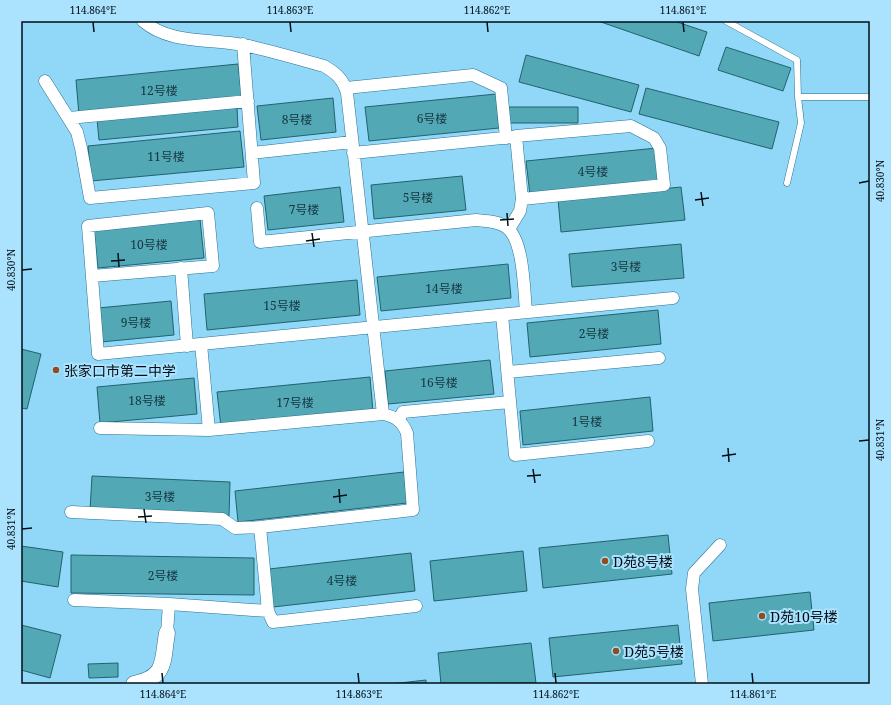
<svg xmlns="http://www.w3.org/2000/svg" width="891" height="705" font-family="'Noto Serif','Noto Sans SC',serif">
<style>
.building{fill:#53a8b5;stroke:#21636d}
.lines{fill:none;stroke-linecap:round;stroke-linejoin:round}
.service-casing{stroke:#2a7290;stroke-width:7}
.minor-casing{stroke:#2a7290;stroke-width:13}
.tertiary-casing{stroke:#2a7290;stroke-width:17}
.service{stroke:#fff;stroke-width:6}
.minor{stroke:#fff;stroke-width:12}
.tertiary{stroke:#fff;stroke-width:16}
.ticks{fill:none;stroke:#000f18;stroke-width:1.5}
.poi-dot{fill:#904b20;stroke:#abe2fd;stroke-width:1.5}
.labels{text-anchor:middle;dominant-baseline:central;stroke-width:4;stroke-linejoin:round;paint-order:stroke}
.number-label{font-size:12px;fill:#15353f}
.poi-label{font-size:14px;fill:#000f18;stroke:#abe2fd;text-anchor:start}
.neatline{fill:none;stroke:#000f18;stroke-width:1.5}
.ticks-label{font-size:10px;text-anchor:middle;fill:#000f18}
</style>
<rect width="100%" height="100%" fill="#91d7f8"/>
<!-- building -->
<path class="building" d="M598,21h76l33,11 -8,24z
M726,47l65,21 -8,23 -65,-21z
M526,55l113,30 -8,27 -112,-30z
M238,64l4,35 -163,16 -3,-35z
M646,88l133,34 -7,27 -133,-35z
M496,94l3,34 -130,13 -4,-34z
M333,98l3,34 -75,8 -4,-34z
M237,107l1,20 -139,13 -2,-21z
M506,107h72v16h-72z
M240,131l4,36 -153,14 -3,-35z
M657,148l3,34 -130,13 -4,-34z
M462,176l4,34 -92,9 -3,-34z
M340,187l4,35 -76,8 -4,-34z
M681,187l4,33 -124,12 -3,-33z
M200,219l4,39 -106,10 -4,-38z
M681,244l3,34 -112,9 -3,-33z
M508,264l3,34 -130,13 -4,-34z
M357,280l3,35 -153,15 -3,-36z
M171,301l3,34 -73,7 -3,-34z
M658,310l3,34 -131,13 -3,-34z
M21,349l20,5 -14,55 -6,-1z
M490,360l4,34 -106,10 -3,-33z
M370,377l3,35 -152,15 -4,-35z
M194,378l3,36 -97,9 -3,-36z
M650,397l3,34 -130,14 -3,-34z
M404,472l3,31 -169,19 -3,-31z
M92,476l138,6 -1,34 -139,-6z
M668,535l4,39 -129,14 -4,-40z
M21,546l42,6 -5,35 -37,-6z
M523,551l4,40 -93,10 -4,-40z
M411,553l4,38 -142,16 -4,-38z
M71,555l183,3v37l-183,-2z
M810,592l4,38 -101,11 -4,-38z
M21,625l40,10 -11,43 -29,-8z
M678,625l4,39 -129,13 -4,-39z
M531,643l5,40 -95,1 -3,-31z
M118,663v14l-29,1 -1,-14z
M426,680v4h-35z"/>
<g class="lines">
<!-- service casing -->
<g class="service-casing">
<path id="service" d="M726,21l71,39 1,37h72
M787,183l14,-60 -3,-26"/>
</g>
<!-- minor casing -->
<g class="minor-casing">
<path id="minor" d="M143,21c28,24 67,17 100,24 27,5 54,14 81,21 12,7 19,13 23,27l36,321c13,3 19,7 24,19l6,77 -153,17 8,84 -99,-7 -2,29
M45,81l32,51 4,16 9,50 164,-15 -11,-139
M346,88l127,-13 28,13 5,50
M69,118l179,-17
M252,153l100,-11
M353,153l160,-16
M257,208l3,34 216,-22c10,1 22,1 30,7 18,12 18,64 20,85
M509,229l11,-18 2,-12 -6,-63 115,-10 23,12 6,10 4,37 -142,14
M181,268l6,78
M92,276l121,-10 -5,-53 -120,13 10,128 575,-56
M502,315l13,140 133,-14
M201,344l8,86
M508,372l151,-14
M398,420l5,-8 107,-10
M100,428l109,2 174,-16
M71,512l151,7 13,9 25,-1
M74,600l95,4
M268,611l5,11 143,-16
M702,684l-10,-95 2,-16 26,-28"/>
</g>
<!-- tertiary casing -->
<g class="tertiary-casing">
<path id="tertiary" d="M134,684c33,-7 28,-22 33,-51"/>
</g>
<!-- service -->
<use href="#service" class="service"/>
<!-- minor -->
<use href="#minor" class="minor"/>
<!-- tertiary -->
<use href="#tertiary" class="tertiary"/>
</g>
<!-- ticks -->
<path class="ticks" d="M93,22l1,10M290,22l1,10M487,22l1,10M683,22l1,10M859,183l10,-2M701,192l2,14M695,200l14,-2M507,213l1,13M500,220l14,-1M312,233l2,14M306,241l14,-2M118,253l1,14M111,261l14,-1M22,270l10,-1M859,441l10,-1M728,448l1,14M722,456l14,-2M533,469l2,14M527,476l14,-1M339,489l1,14M333,497l14,-2M144,509l2,14M138,517l14,-1M22,529l10,-1M162,673l1,10M358,673l1,10M555,673l1,10M752,673l1,10"/>
<!-- markers -->
<g class="poi-dot">
<circle cx="56" cy="370" r="4"/>
<circle cx="605" cy="561" r="4"/>
<circle cx="762" cy="616" r="4"/>
<circle cx="616" cy="651" r="4"/>
</g>
<g class="labels">
<!-- number labels -->
<g class="number-label">
<text x="159" y="90">12号楼</text>
<text x="432" y="118">6号楼</text>
<text x="297" y="119">8号楼</text>
<text x="166" y="156">11号楼</text>
<text x="593" y="171">4号楼</text>
<text x="418" y="197">5号楼</text>
<text x="304" y="209">7号楼</text>
<text x="149" y="244">10号楼</text>
<text x="626" y="266">3号楼</text>
<text x="444" y="288">14号楼</text>
<text x="282" y="305">15号楼</text>
<text x="136" y="322">9号楼</text>
<text x="594" y="333">2号楼</text>
<text x="439" y="382">16号楼</text>
<text x="147" y="400">18号楼</text>
<text x="295" y="402">17号楼</text>
<text x="587" y="421">1号楼</text>
<text x="160" y="496">3号楼</text>
<text x="163" y="575">2号楼</text>
<text x="342" y="580">4号楼</text>
</g>
<!-- poi labels -->
<g class="poi-label">
<text x="64" y="370">张家口市第二中学</text>
<text x="613" y="561">D苑8号楼</text>
<text x="770" y="616">D苑10号楼</text>
<text x="624" y="651">D苑5号楼</text>
</g>
</g>
<!-- border -->
<rect width="891" height="705" fill="none" stroke="#abe2fd" stroke-width="44"/>
<rect x="22" y="22" width="847" height="661" class="neatline"/>
<g class="ticks-label">
<text x="93" y="14">114.864°E</text>
<text x="290" y="14">114.863°E</text>
<text x="487" y="14">114.862°E</text>
<text x="683" y="14">114.861°E</text>
<text transform="translate(880 181) rotate(-90)" y="4">40.830°N</text>
<text transform="translate(11 270) rotate(-90)" y="4">40.830°N</text>
<text transform="translate(880 440) rotate(-90)" y="4">40.831°N</text>
<text transform="translate(11 529) rotate(-90)" y="4">40.831°N</text>
<text x="163" y="698">114.864°E</text>
<text x="359" y="698">114.863°E</text>
<text x="556" y="698">114.862°E</text>
<text x="753" y="698">114.861°E</text>
</g>
</svg>
